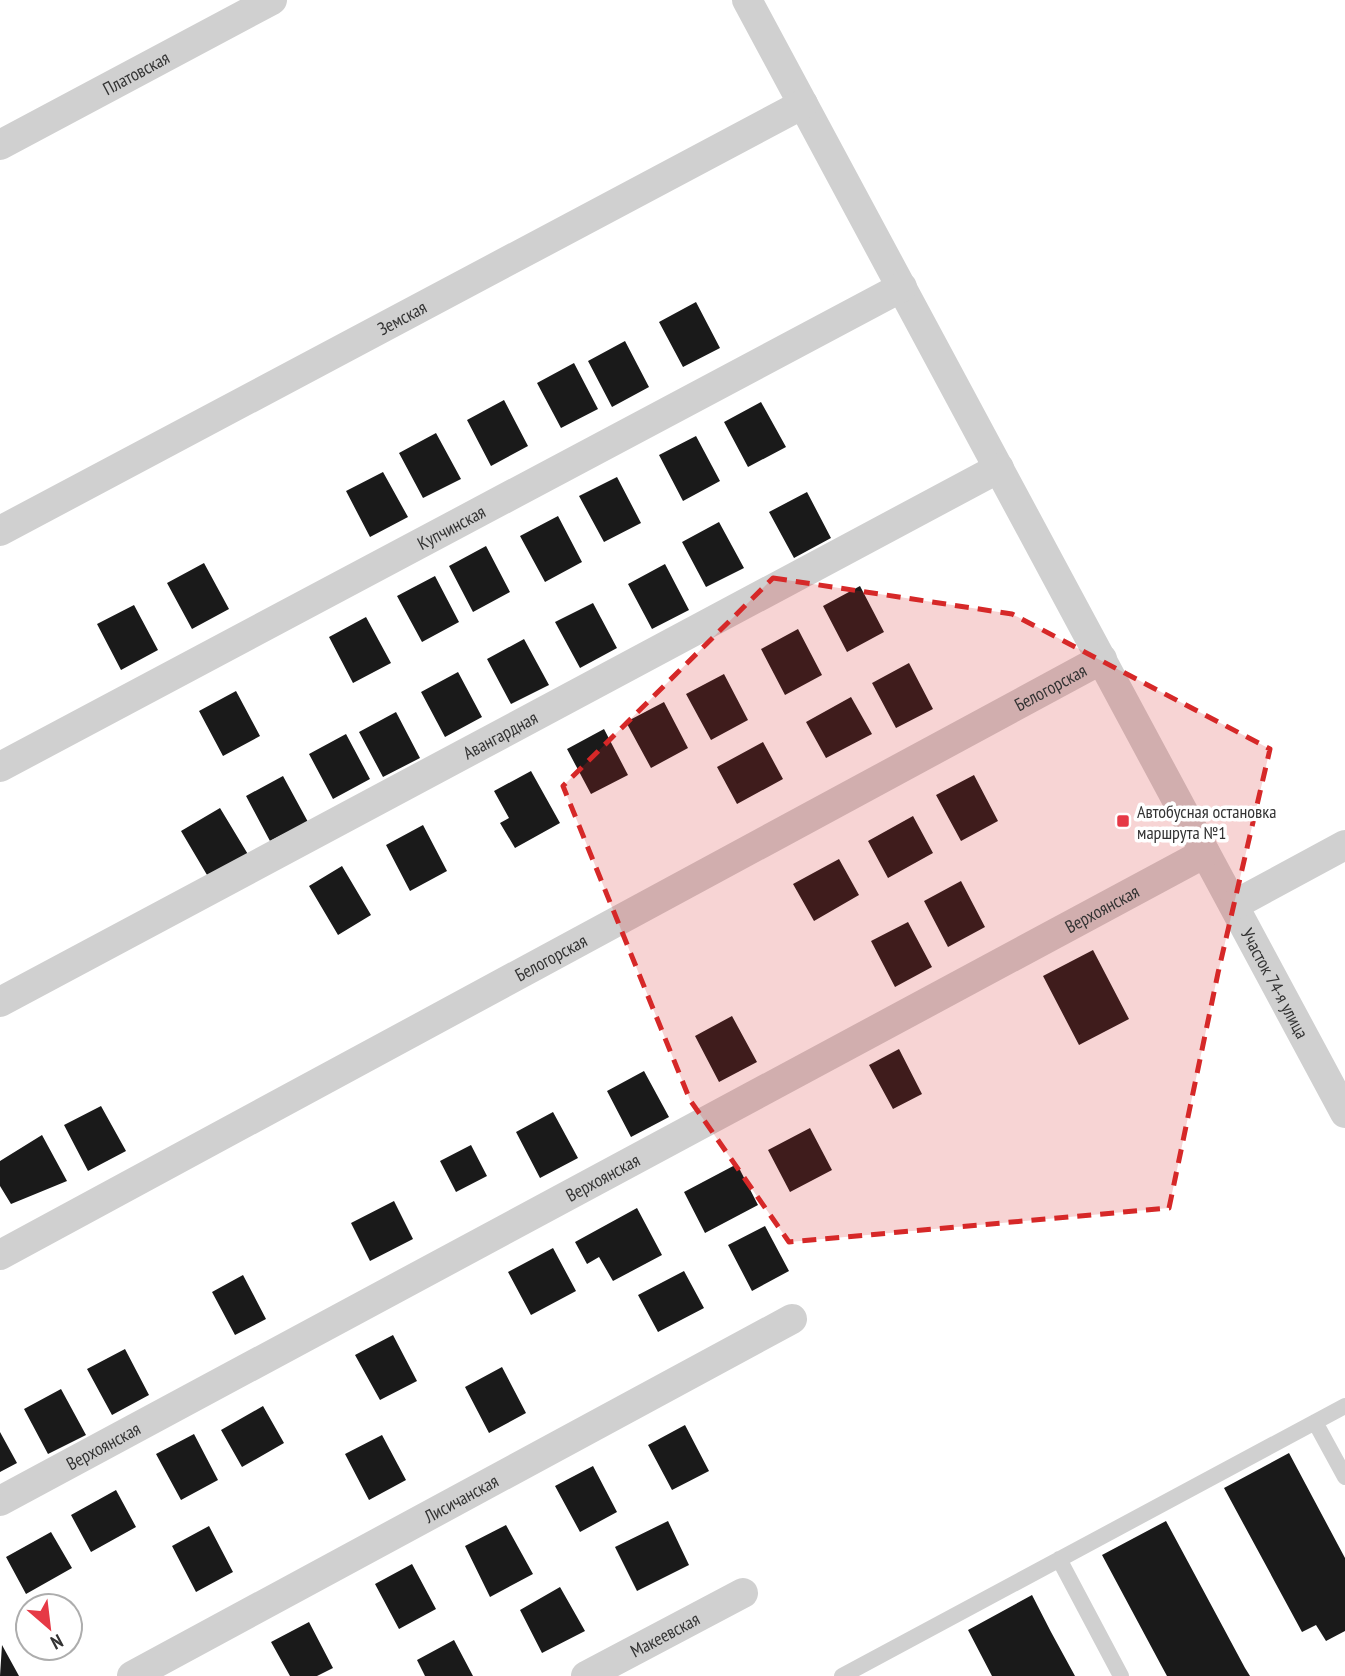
<svg xmlns="http://www.w3.org/2000/svg" width="1345" height="1676" font-family="'PT Sans Narrow',sans-serif">
<style>
.building{fill:#1a1a1a}
.lines{fill:none;stroke-linecap:round;stroke-linejoin:round}
.lane{stroke:#d0d0d0;stroke-width:16}
.street{stroke:#d0d0d0;stroke-width:30}
.marked{fill:#d62828;fill-opacity:0.2;stroke:#d62828;stroke-width:5;stroke-dasharray:14 9;stroke-linejoin:round}
.poi-dot{fill:#e63946;stroke:#fff;stroke-width:2.5}
.labels{text-anchor:middle;dominant-baseline:central;stroke-width:7;stroke-linejoin:round;paint-order:stroke}
.street-label{font-size:18px;fill:#333;stroke:#fff}
.poi-label{font-size:18px;fill:#333;stroke:#fff;text-anchor:start}
</style>
<rect width="100%" height="100%" fill="#fff"/>
<!-- building -->
<path class="building" d="M696,302l24,46 -37,19 -24,-45z
M625,341l24,46 -37,20 -24,-46z
M574,363l24,46 -37,19 -24,-45z
M504,400l24,46 -37,20 -24,-46z
M761,402l25,45 -38,20 -24,-45z
M436,433l25,46 -38,19 -24,-45z
M696,436l24,45 -37,20 -24,-46z
M383,472l25,45 -38,20 -24,-46z
M617,477l24,46 -37,19 -25,-46z
M807,492l24,46 -37,20 -25,-46z
M558,516l24,46 -37,20 -25,-46z
M719,522l25,46 -38,19 -24,-45z
M486,546l24,46 -37,20 -24,-46z
M204,563l25,46 -37,20 -25,-46z
M665,564l24,46 -37,19 -24,-45z
M435,576l24,46 -37,20 -25,-46z
M860,586l24,46 -37,20 -24,-46z
M593,603l24,45 -37,20 -25,-46z
M134,605l24,45 -37,20 -24,-46z
M366,617l25,46 -38,20 -24,-46z
M798,629l24,46 -37,20 -24,-46z
M524,639l25,46 -38,19 -24,-45z
M909,663l24,46 -37,19 -24,-45z
M458,672l24,45 -37,20 -24,-45z
M724,674l24,46 -37,20 -25,-46z
M236,691l24,45 -37,20 -24,-45z
M851,697l21,37 -46,24 -20,-36z
M664,702l24,46 -37,20 -25,-46z
M396,712l24,46 -37,19 -24,-45z
M604,729l24,46 -37,19 -24,-45z
M346,734l24,45 -37,20 -24,-45z
M763,742l20,37 -46,25 -20,-37z
M531,771l29,52 -45,25 -15,-25 9,-5 -15,-27z
M974,775l24,46 -37,20 -25,-46z
M283,776l25,46 -38,19 -24,-45z
M220,808l29,48 -39,24 -29,-49z
M913,816l20,37 -45,25 -20,-37z
M423,825l24,46 -37,20 -24,-46z
M839,859l20,36 -45,26 -21,-37z
M342,866l29,49 -33,20 -29,-49z
M961,881l24,46 -37,20 -24,-46z
M908,922l24,45 -37,20 -24,-46z
M1093,950l36,69 -50,26 -36,-69z
M732,1016l25,46 -38,20 -24,-46z
M899,1049l23,45 -29,15 -24,-44z
M644,1071l25,46 -38,20 -24,-46z
M101,1106l25,45 -38,20 -24,-46z
M553,1112l25,46 -38,20 -24,-46z
M810,1128l22,42 -42,22 -22,-42z
M42,1135l25,46 -56,23 -11,-18v-25z
M471,1145l16,31 -31,16 -16,-31z
M737,1164l21,41 -53,28 -21,-41z
M394,1201l19,38 -43,22 -19,-38z
M637,1208l25,47 -49,26 -14,-24 -12,7 -12,-22z
M765,1226l24,45 -37,20 -24,-46z
M553,1248l23,43 -45,24 -23,-43z
M684,1271l20,37 -46,24 -20,-37z
M243,1275l23,44 -31,16 -23,-43z
M393,1335l24,46 -37,19 -25,-45z
M125,1349l24,46 -37,20 -25,-46z
M502,1367l24,46 -37,20 -24,-46z
M61,1389l25,46 -38,19 -24,-45z
M263,1406l21,37 -42,24 -21,-37z
M685,1425l24,46 -37,19 -24,-45z
M0,1432l17,31 -17,9z
M194,1434l24,46 -37,20 -25,-46z
M382,1435l24,45 -37,20 -24,-46z
M1289,1453l56,105v73l-19,10 -10,-16 -14,7 -78,-144z
M593,1466l24,46 -37,20 -25,-46z
M116,1490l20,37 -45,25 -20,-37z
M668,1521l21,44 -52,26 -22,-44z
M1166,1521l79,147 5,8h-83l-6,-11 -59,-110z
M506,1525l27,49 -43,23 -25,-51z
M209,1526l24,46 -37,20 -24,-46z
M51,1532l21,36 -46,26 -20,-37z
M412,1564l24,45 -37,20 -24,-45z
M560,1587l25,44 -43,22 -22,-43z
M1032,1595l19,37 24,44h-83l-24,-46z
M309,1622l24,46 -16,8h-27l-19,-34z
M454,1640l19,36h-48l-8,-16z
M2,1645l17,31h-19z"/>
<g class="lines">
<!-- lane -->
<path class="lane" d="M1315,1422l30,55
M1059,1559l62,117
M842,1676l503,-270"/>
<!-- street -->
<g class="street">
<path id="s1" d="M747,0l598,1113"/>
<path id="s2" d="M0,145l272,-145"/>
<path id="s3" d="M0,531l803,-427"/>
<path id="s4" d="M0,767l902,-480"/>
<path d="M1234,905l111,-60"/>
<path id="s5" d="M0,1002l999,-534"/>
<path id="s6" d="M0,1255l1102,-596"/>
<path id="s7" d="M0,1501l1205,-648"/>
<path id="s8" d="M132,1676l660,-357"/>
<path id="s9" d="M586,1676l157,-83"/>
</g>
</g>
<!-- marked area -->
<path class="marked" d="M773,578l239,36 258,135 -52,224 -49,235 -380,34 -99,-142 -127,-314z"/>
<!-- markers -->
<rect class="poi-dot" x="1116" y="814" width="14" height="14" rx="3.5"/>
<g class="labels">
<!-- street labels -->
<g class="street-label">
<text stroke="none"><textPath href="#s2" startOffset="154">Платовская</textPath></text>
<text stroke="none"><textPath href="#s3" startOffset="455">Земская</textPath></text>
<text stroke="none"><textPath href="#s4" startOffset="511">Купчинская</textPath></text>
<text stroke="none"><textPath href="#s6" startOffset="1194">Белогорская</textPath></text>
<text stroke="none"><textPath href="#s5" startOffset="567">Авангардная</textPath></text>
<text stroke="none"><textPath href="#s7" startOffset="1251">Верхоянская</textPath></text>
<text stroke="none"><textPath href="#s6" startOffset="626">Белогорская</textPath></text>
<text stroke="none"><textPath href="#s1" startOffset="1116">Участок 74-я улица</textPath></text>
<text stroke="none"><textPath href="#s7" startOffset="684">Верхоянская</textPath></text>
<text stroke="none"><textPath href="#s7" startOffset="117">Верхоянская</textPath></text>
<text stroke="none"><textPath href="#s8" startOffset="374">Лисичанская</textPath></text>
<text stroke="none"><textPath href="#s9" startOffset="89">Макеевская</textPath></text>
</g>
<!-- poi labels -->
<g class="poi-label">
<text x="1137" y="811">Автобусная остановка<tspan x="1137" dy="21">маршрута №1</tspan></text>
</g>
</g>
<!-- north arrow -->
<g transform="translate(49 1627) rotate(152)"><circle r="33" fill="#ffffff" stroke="#adadad" stroke-width="2"/>
<path d="M0-5L12 26L0 18L-12 26Z" fill="#e63946"/>
<text y="-10" font-size="19" font-weight="bold" text-anchor="middle" fill="#333333">N</text>
</g>
</svg>
